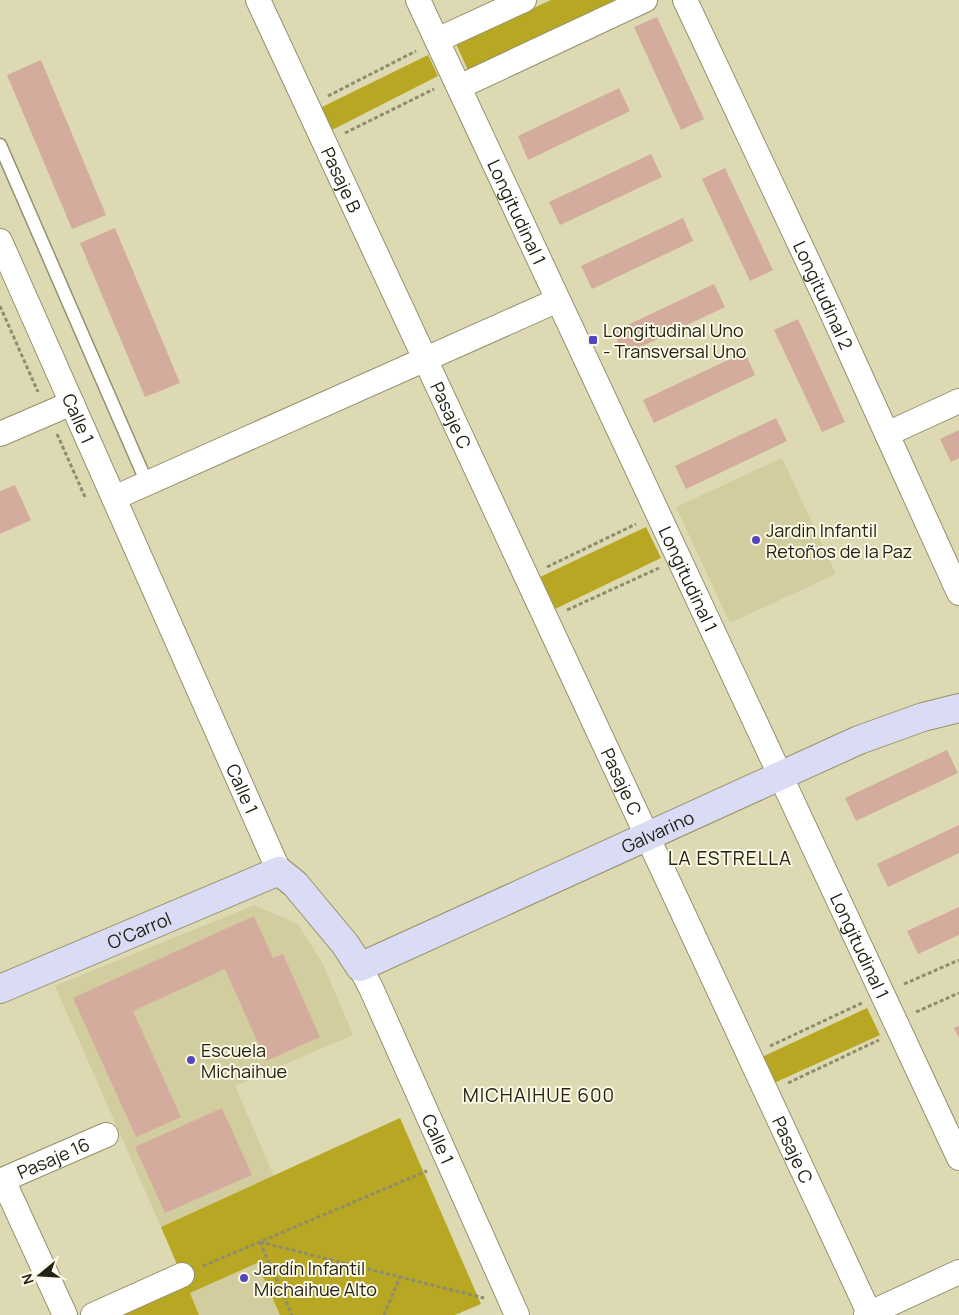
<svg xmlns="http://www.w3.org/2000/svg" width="959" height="1315" font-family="Manrope,sans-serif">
<rect width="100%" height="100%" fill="#ddd9b2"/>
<path fill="#d2cd9f" d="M782,458l54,116 -106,49 -54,-116z
M254,905l44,19 25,40 30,71 -118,51 39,90 -113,51 -106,-241z
M257,1263l23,52h-81l-9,-22z"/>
<path fill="#b8a723" d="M551,0h67l-150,70 -12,-26z
M428,55l10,21 -110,56 -8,-24z
M646,527l15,31 -106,51 -15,-32z
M867,1008l13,27 -106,48 -12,-26z
M400,1118l81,186 -26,11h-175l-23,-52 -67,30 9,22h-87l73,-32 -24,-56z"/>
<path fill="#d4ac9d" d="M657,17l47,102 -23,11 -47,-103z
M41,60l65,155 -34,14 -65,-154z
M619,88l11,23 -102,49 -10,-24z
M651,154l11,23 -102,48 -11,-23z
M725,168l48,102 -23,11 -48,-102z
M683,218l10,23 -101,48 -11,-23z
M115,228l65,155 -35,14 -65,-154z
M714,284l11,23 -101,48 -11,-23z
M798,319l47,103 -23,10 -48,-102z
M745,352l10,23 -101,48 -11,-23z
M776,418l11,23 -101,48 -11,-23z
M959,430v28l-8,4 -11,-23z
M15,485l16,35 -31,14v-43z
M947,750l11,23 -102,48 -11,-23z
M959,825v28l-71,34 -11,-23z
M959,907v28l-41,19 -11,-23z
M254,916l19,42 10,-4 37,83 -54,24 -41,-92 -92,42 48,106 -45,20 -63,-139z
M959,1026v12l-5,-10z
M222,1108l30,67 -87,38 -30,-66z"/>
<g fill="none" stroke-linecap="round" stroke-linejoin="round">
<defs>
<path id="lane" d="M0,145l147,338"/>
<g id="street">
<path id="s1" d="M258,0l612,1315"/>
<path id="s2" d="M418,0l541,1158"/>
<path id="s3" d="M685,0l142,302 132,291"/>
<path d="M437,40l87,-40"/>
<path d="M459,87l186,-87"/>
<path id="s4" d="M0,241l279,630"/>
<path d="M0,434l72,-31"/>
<path d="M887,434l72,-33"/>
<path d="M114,498l444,-198"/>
<path id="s5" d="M360,967l11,21 146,327"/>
<path d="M3,1180l62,135"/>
<path id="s6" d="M0,1181l106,-46"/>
<path d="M93,1315l89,-40"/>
<path d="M866,1315l93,-43"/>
</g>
<g id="secondary">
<path id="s7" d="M0,989l279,-118 16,13 50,60 15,23 499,-227 64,-23 36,-9"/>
</g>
</defs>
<use href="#lane" stroke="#95916d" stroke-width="15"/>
<use href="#street" stroke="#95916d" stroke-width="26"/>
<use href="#secondary" stroke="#95916d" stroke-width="30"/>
<path stroke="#8f8c6f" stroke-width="3" stroke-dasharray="4 2.5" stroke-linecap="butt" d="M328,96l88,-45
M345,133l89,-44
M0,306l38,86
M57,434l28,63
M547,567l89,-43
M567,610l92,-42
M904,984l55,-24
M916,1012l43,-19
M770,1046l92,-43
M788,1083l91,-43
M260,1242l224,56
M260,1242l32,73
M203,1266l224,-95
M384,1315l16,-38"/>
<use href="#lane" stroke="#fff" stroke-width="12"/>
<use href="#street" stroke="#fff" stroke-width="24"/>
<use href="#secondary" stroke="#dadbf5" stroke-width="28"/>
</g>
<g fill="#5246be" stroke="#fbf9e5" stroke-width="2">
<rect x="588" y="335" width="10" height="10" rx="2.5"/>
<circle cx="756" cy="540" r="5"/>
<circle cx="191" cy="1060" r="5"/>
<circle cx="244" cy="1278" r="5"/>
</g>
<g text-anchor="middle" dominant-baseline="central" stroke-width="4" stroke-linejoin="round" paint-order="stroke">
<g font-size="18" fill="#232113" stroke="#fbf9e5">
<text stroke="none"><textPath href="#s1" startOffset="198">Pasaje B</textPath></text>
<text stroke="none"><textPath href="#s2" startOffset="234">Longitudinal 1</textPath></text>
<text stroke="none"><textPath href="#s3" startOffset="326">Longitudinal 2</textPath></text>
<text stroke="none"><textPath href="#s1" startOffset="458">Pasaje C</textPath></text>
<text stroke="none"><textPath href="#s4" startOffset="194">Calle 1</textPath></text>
<text stroke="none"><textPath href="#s2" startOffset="639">Longitudinal 1</textPath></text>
<text stroke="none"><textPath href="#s1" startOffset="862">Pasaje C</textPath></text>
<text stroke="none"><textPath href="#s4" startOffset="599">Calle 1</textPath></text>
<text stroke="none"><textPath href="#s7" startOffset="756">Galvarino</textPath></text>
<text stroke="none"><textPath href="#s7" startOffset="151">O'Carrol</textPath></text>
<text stroke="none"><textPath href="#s2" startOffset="1044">Longitudinal 1</textPath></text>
<text stroke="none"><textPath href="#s5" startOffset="189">Calle 1</textPath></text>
<text stroke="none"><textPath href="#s1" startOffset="1268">Pasaje C</textPath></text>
<text stroke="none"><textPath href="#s6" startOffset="58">Pasaje 16</textPath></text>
</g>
<g font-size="18" fill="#232113" stroke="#fbf9e5" text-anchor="start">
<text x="603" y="330">Longitudinal Uno<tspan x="603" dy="21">- Transversal Uno</tspan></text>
<text x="766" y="530">Jardin Infantil<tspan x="766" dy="21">Retoños de la Paz</tspan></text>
<text x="201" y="1050">Escuela<tspan x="201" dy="21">Michaihue</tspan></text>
<text x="254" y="1268">Jardín Infantil<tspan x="254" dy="21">Michaihue Alto</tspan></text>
</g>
<g font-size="19" letter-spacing="1" fill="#232113" stroke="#fbf9e5">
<text x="730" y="858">LA ESTRELLA</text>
<text x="539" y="1095">MICHAIHUE 600</text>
</g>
</g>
<g transform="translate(40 1275) rotate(252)" stroke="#fbf9e5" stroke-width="4" paint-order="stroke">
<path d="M0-4L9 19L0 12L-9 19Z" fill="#232113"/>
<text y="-8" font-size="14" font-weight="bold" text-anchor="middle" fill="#232113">N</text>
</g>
</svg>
